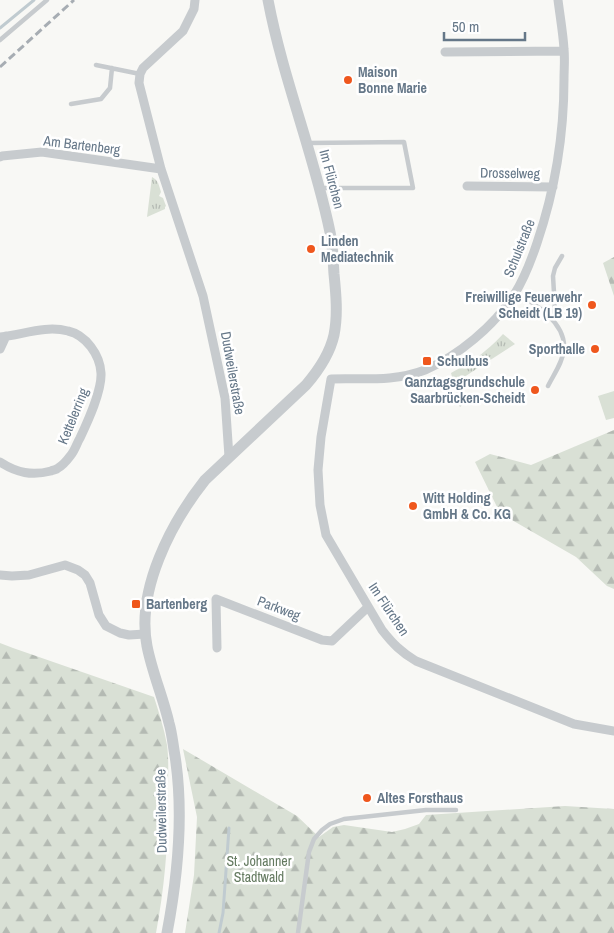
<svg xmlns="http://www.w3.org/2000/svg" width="614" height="933" font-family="'Archivo Narrow',sans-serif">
<defs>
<pattern id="grass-tufts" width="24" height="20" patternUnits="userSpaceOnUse" patternTransform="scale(1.25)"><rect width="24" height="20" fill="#d9e0d5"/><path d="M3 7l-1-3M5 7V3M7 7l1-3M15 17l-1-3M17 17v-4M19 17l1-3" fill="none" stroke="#b4bab3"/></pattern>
<pattern id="forest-firs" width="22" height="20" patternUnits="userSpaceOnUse" patternTransform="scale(1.25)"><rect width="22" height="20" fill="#d9e0d5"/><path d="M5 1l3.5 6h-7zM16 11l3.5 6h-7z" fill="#b4bab3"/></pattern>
</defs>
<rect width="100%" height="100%" fill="#f8f8f5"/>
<path fill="url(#grass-tufts)" d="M152,177c6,3 7,8 9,15l-2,4 4,2 3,8 -1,1v2l-18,8z
M503,334l12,10 -57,37 11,18 -9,8 -9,-34c22,-12 34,-20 52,-39z"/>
<path fill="url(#forest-firs)" d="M614,257v39l-11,-33z
M614,430v159l-7,-3 -31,-29 -76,-44 -25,-51 15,-8 41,11z
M0,643l13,5 141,49c5,16 10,31 13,48 2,14 1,29 1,42 1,50 -3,98 -12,146h-156z
M183,749l114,67 22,21 14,-10 11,-2 48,7 13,-3 14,-5 7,-9 139,-9 49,3v124h-429l9,-58 3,-58z"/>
<path fill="#d9e0d5" d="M614,391v27l-8,2 -8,-24z"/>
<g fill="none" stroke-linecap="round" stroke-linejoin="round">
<path stroke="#c0cbd0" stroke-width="3" d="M0,28l34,-28
M219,933l4,-20 6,-85"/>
<path stroke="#c7cbce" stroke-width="4.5" d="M0,40l47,-40
M96,65l44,9
M71,104l30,-5 9,-11 2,-20
M308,143l96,-1 9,46h-92
M514,294c22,8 52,30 50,55 -1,13 -10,25 -16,37
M548,315l7,-5 -2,-34 2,-8 7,-12
M298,933l11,-81 5,-13 8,-9 8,-6 14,-5 82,-9h30"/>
<path stroke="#c7cbce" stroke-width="9" d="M195,0l-1,9 -11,22 -40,37 -3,6 -1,9 22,86 42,127 22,102 4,59
M445,52l119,-1
M0,157l2,-1 40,-4 119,17
M467,186l86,1
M0,337c22,-2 45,-12 68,-6 18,4 32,24 33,42 1,18 -13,48 -21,65 -3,5 -5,12 -9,17 -3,4 -9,11 -13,13 -2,2 -5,2 -7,3 -19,5 -34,2 -51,-9
M0,349l6,-13
M331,379l-10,58 -3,33 2,35 6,30 56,95c11,14 19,22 34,31l158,63 40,7
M331,379c32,-1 63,3 94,-9 33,-14 69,-44 89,-75 10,-16 17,-34 23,-52 18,-53 27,-108 27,-164 0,-10 1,-20 0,-30 -1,-16 -4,-33 -6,-49
M0,575l12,1 17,-1 36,-10 13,5 7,5 5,8 9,32 7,11 14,7 9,2 16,-1
M217,648l-1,-49 106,41 10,1 36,-34"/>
<path stroke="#c7cbce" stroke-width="11" d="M167,933c11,-58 17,-119 8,-177 -2,-11 -3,-23 -6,-33 -6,-26 -17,-51 -22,-77 -11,-56 24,-123 58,-166l101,-95c12,-14 24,-32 28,-50 4,-20 2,-41 0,-61 -1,-14 -1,-28 -4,-42 -16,-78 -47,-153 -62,-232"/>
<path stroke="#a7adb3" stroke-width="3" stroke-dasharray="8 4" stroke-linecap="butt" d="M0,67l74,-67"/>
</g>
<g fill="#ef571d" stroke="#fff" stroke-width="2">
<circle cx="348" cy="80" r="5"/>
<circle cx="311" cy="249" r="5"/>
<circle cx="592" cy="305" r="5"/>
<circle cx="595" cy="349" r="5"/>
<rect x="422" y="356" width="10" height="10" rx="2.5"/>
<circle cx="535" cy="390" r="5"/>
<circle cx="413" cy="506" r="5"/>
<rect x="131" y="599" width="10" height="10" rx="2.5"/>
<circle cx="367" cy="798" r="5"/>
</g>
<g text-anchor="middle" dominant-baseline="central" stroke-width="5" stroke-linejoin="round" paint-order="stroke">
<g font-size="14" font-weight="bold" fill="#657788" stroke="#fff" text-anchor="start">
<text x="358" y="72">Maison<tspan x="358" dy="16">Bonne Marie</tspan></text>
<text x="321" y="241">Linden<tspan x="321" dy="16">Mediatechnik</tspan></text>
<text x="582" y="297" text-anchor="end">Freiwillige Feuerwehr<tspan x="582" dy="16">Scheidt (LB 19)</tspan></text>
<text x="585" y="349" text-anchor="end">Sporthalle</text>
<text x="437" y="361">Schulbus</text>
<text x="525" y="382" text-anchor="end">Ganztagsgrundschule<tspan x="525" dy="16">Saarbrücken-Scheidt</tspan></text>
<text x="423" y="498">Witt Holding<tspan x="423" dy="16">GmbH &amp; Co. KG</tspan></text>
<text x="146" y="604">Bartenberg</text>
<text x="377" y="798">Altes Forsthaus</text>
</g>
<g font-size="14" fill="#657788" stroke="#fff">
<text transform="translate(82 145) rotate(7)">Am Bartenberg</text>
<text transform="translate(510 173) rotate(1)">Drosselweg</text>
<text transform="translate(332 179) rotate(75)">Im Flürchen</text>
<text transform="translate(519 248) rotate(-68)">Schulstraße</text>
<text transform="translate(233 373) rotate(80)">Dudweilerstraße</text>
<text transform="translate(73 416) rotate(-68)">Kettelerring</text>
<text transform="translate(279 608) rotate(21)">Parkweg</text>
<text transform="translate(389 609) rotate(56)">Im Flürchen</text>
<text transform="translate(161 811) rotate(-91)">Dudweilerstraße</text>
</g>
<g font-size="14" fill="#647a60" stroke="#fff">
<text x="259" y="861">St. Johanner<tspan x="259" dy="16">Stadtwald</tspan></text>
</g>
</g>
<path d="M444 32v8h81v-8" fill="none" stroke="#657788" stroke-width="2.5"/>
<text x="452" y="32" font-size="15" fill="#657788" stroke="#ffffff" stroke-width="4" paint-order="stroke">50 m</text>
</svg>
